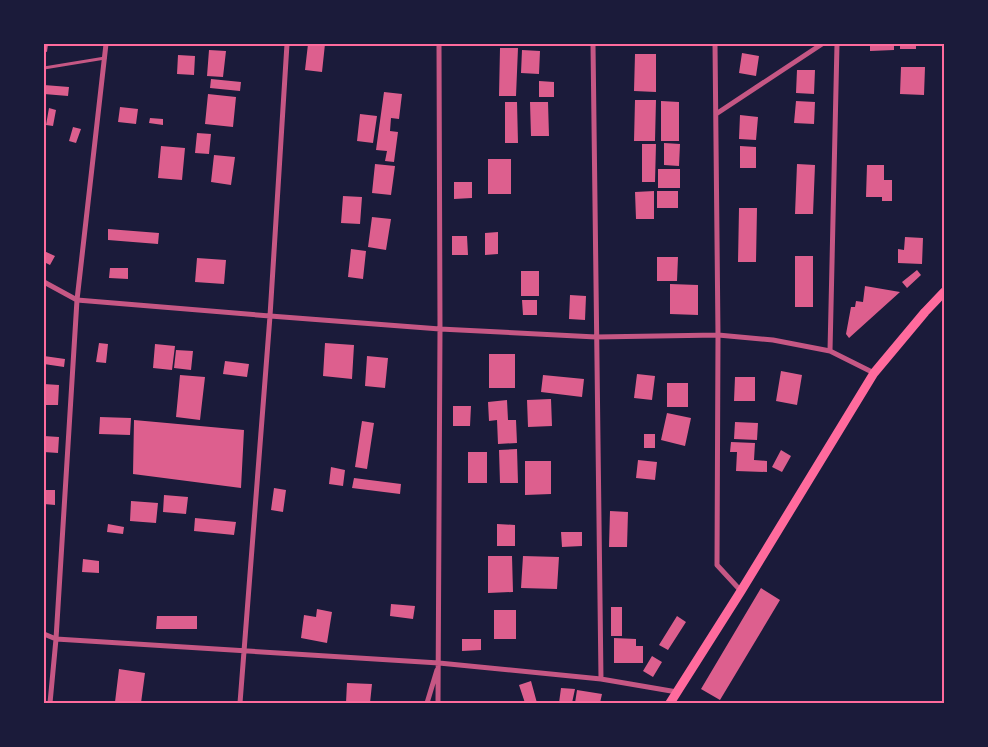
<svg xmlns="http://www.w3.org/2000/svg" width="988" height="747" font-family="Poppins,sans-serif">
<rect width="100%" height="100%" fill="#1b1b3a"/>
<path fill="#dd5f8e" d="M44,44h4l-1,8 -3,-1z
M308,44h17l-3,28 -17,-2z
M870,44h24v6l-24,1z
M900,44h16v5h-16z
M500,48h18l-2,48h-17z
M209,50l17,1 -3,26 -16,-1z
M522,50l18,1 -1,23 -18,-1z
M742,53l17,3 -3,20 -17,-3z
M635,54h21v38l-22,-1z
M178,55l17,1 -1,19 -17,-1z
M901,67h24l-1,28 -24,-1z
M797,70h18l-1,24 -18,-1z
M211,79l30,3 -1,9 -30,-3z
M539,81l15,1v15h-15z
M44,85l25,2 -1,9 -24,-2z
M384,92l18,2 -3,25 -8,-1 -1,13 8,1 -4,30 -9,-1 2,-10 -11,-1z
M208,94l28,3 -3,30 -28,-3z
M635,100h21l-1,41h-21z
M661,101l18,1v39h-18z
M796,101l19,1 -1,22 -20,-1z
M505,102h12l1,41h-13z
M530,102h18l1,34h-18z
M120,107l18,2 -2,15 -18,-2z
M49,108l7,2 -3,16 -7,-1z
M360,114l17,2 -4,27 -16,-2z
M740,115l18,2 -2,23 -17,-1z
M150,118l13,1v6l-14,-2z
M73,127l8,2 -5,14 -7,-2z
M197,133l14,1 -2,20 -14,-1z
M664,143l16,1 -1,22 -15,-1z
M642,144h14l-1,38h-13z
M161,146l24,2 -3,32 -24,-2z
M740,146l16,1v21h-16z
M214,155l21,2 -4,28 -20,-3z
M488,159h23v35h-23z
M375,164l20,2 -4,29 -19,-2z
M797,164l18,1 -2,49h-18z
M867,165h17v15h8v21h-10v-4h-16z
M658,169h22v19h-22z
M454,182h18v16l-18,1z
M654,191v28h-18l-1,-27z
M657,191h21v17h-21z
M343,196l19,1 -2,27 -19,-1z
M739,208h18l-1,54h-18z
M372,217l19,2 -5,31 -18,-3z
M108,229l51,4 -1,11 -50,-4z
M498,232v22l-13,1v-22z
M452,236h15l1,19h-16z
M905,237l18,1 -1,26 -24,-1v-14l6,1z
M351,249l15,2 -3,28 -15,-2z
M44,251l11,5 -5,9 -6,-3z
M795,256h18v51h-18z
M657,257h21l-1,24h-20z
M197,258l29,2 -2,24 -29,-2z
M110,268h18v11l-19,-1z
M917,270l4,5 -14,13 -5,-6z
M521,271h18v25h-18z
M670,284l28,1v30l-28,-1z
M865,286l35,6 -51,46 -3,-4 5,-27h4l1,-6 7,1z
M570,295l16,1 -1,24 -16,-1z
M522,300h15v15h-14z
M99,343l9,1 -2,19 -10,-1z
M325,343l29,2 -2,34 -29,-3z
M155,344l20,2 -3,24 -19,-2z
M176,350l17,1 -2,19 -17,-2z
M489,354h26v34h-26z
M44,356l21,3 -1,8 -20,-3z
M367,356l21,2 -3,30 -20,-2z
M225,361l24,3 -2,13 -24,-3z
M781,371l21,4 -5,30 -21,-4z
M637,374l18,2 -3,24 -18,-2z
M180,375l25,2 -5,43 -24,-3z
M543,375l41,4 -2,18 -41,-5z
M735,377h20v24h-21z
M667,383h21v24h-21z
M44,384l15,1 -1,20h-14z
M551,399l1,27 -24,1 -1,-27z
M507,400l1,20h8l1,23 -19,1 -1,-24 -8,1 -1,-19z
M453,406h18l-1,20h-17z
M667,413l24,5 -6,28 -24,-6z
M100,417l31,1 -1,17 -31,-1z
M134,420l110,10 -3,58 -108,-14z
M362,421l12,2 -7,46 -12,-2z
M735,422l23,1 -1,17 -23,-1z
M644,434h11v14h-11z
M44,436l15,1 -1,16 -14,-1z
M731,442l24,1 -1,17 13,1v11l-31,-1 1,-19h-7z
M517,449l1,34h-18l-1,-33z
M781,450l10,6 -9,16 -10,-5z
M468,452h19v31h-19z
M638,460l19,2 -2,18 -19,-2z
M525,461h26v33l-26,1z
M331,467l14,3 -2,16 -14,-2z
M354,478l47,6 -1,10 -48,-6z
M274,488l12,2 -3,22 -12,-2z
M44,490h11v15l-11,-1z
M164,495l24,2 -2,17 -23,-2z
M131,501l27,2 -2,20 -26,-2z
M610,511l18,1 -1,35h-18z
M195,518l41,4 -2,13 -40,-4z
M108,524l16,3 -1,7 -16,-2z
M497,524l18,1v21h-18z
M561,532h21v14l-20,1z
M488,556h24l1,36 -25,1z
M523,556l36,1 -2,32 -36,-1z
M83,559l16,2v12l-17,-1z
M761,588l19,12 -60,100 -19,-11z
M391,604l24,2 -2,13 -23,-3z
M611,607h11v29h-11z
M317,609l15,3 -5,31 -26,-5 3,-23 12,2z
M494,610h22v29h-22z
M157,616h40v13h-41z
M677,616l9,6 -18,28 -9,-5z
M614,638l22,1v7h7v17h-29z
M462,639h19v11l-19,1z
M652,656l10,6 -9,15 -10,-6z
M119,669l26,4 -4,30 -26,-1z
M531,681l6,22h-12l-6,-18z
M347,683l25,1 -2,19h-24z
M561,688l14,1 -3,14h-13z
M577,690l25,4 -2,9h-25z"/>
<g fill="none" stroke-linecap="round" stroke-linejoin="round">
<path stroke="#c65784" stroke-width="3" d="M44,68l61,-10"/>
<path stroke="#c65784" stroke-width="5" d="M593,44l8,635
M715,44l3,291 -1,230 24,26
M716,114l106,-70
M44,282l33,18 193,16 170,13 156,8 122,-2 55,5 57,11 44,22
M830,351l7,-307
M44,634l12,5 383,24 162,16 76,13
M50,703l6,-64 21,-339 29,-256
M240,703l30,-387 17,-272
M427,703l10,-33
M438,703l2,-374 -1,-285"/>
<path stroke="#ff6b9d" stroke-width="9" d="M670,703l71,-112 133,-218 51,-61 19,-20"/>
</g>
<rect width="988" height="747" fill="none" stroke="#1b1b3a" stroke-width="90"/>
<rect x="45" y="45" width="898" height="657" fill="none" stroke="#ff6b9d" stroke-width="2"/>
</svg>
